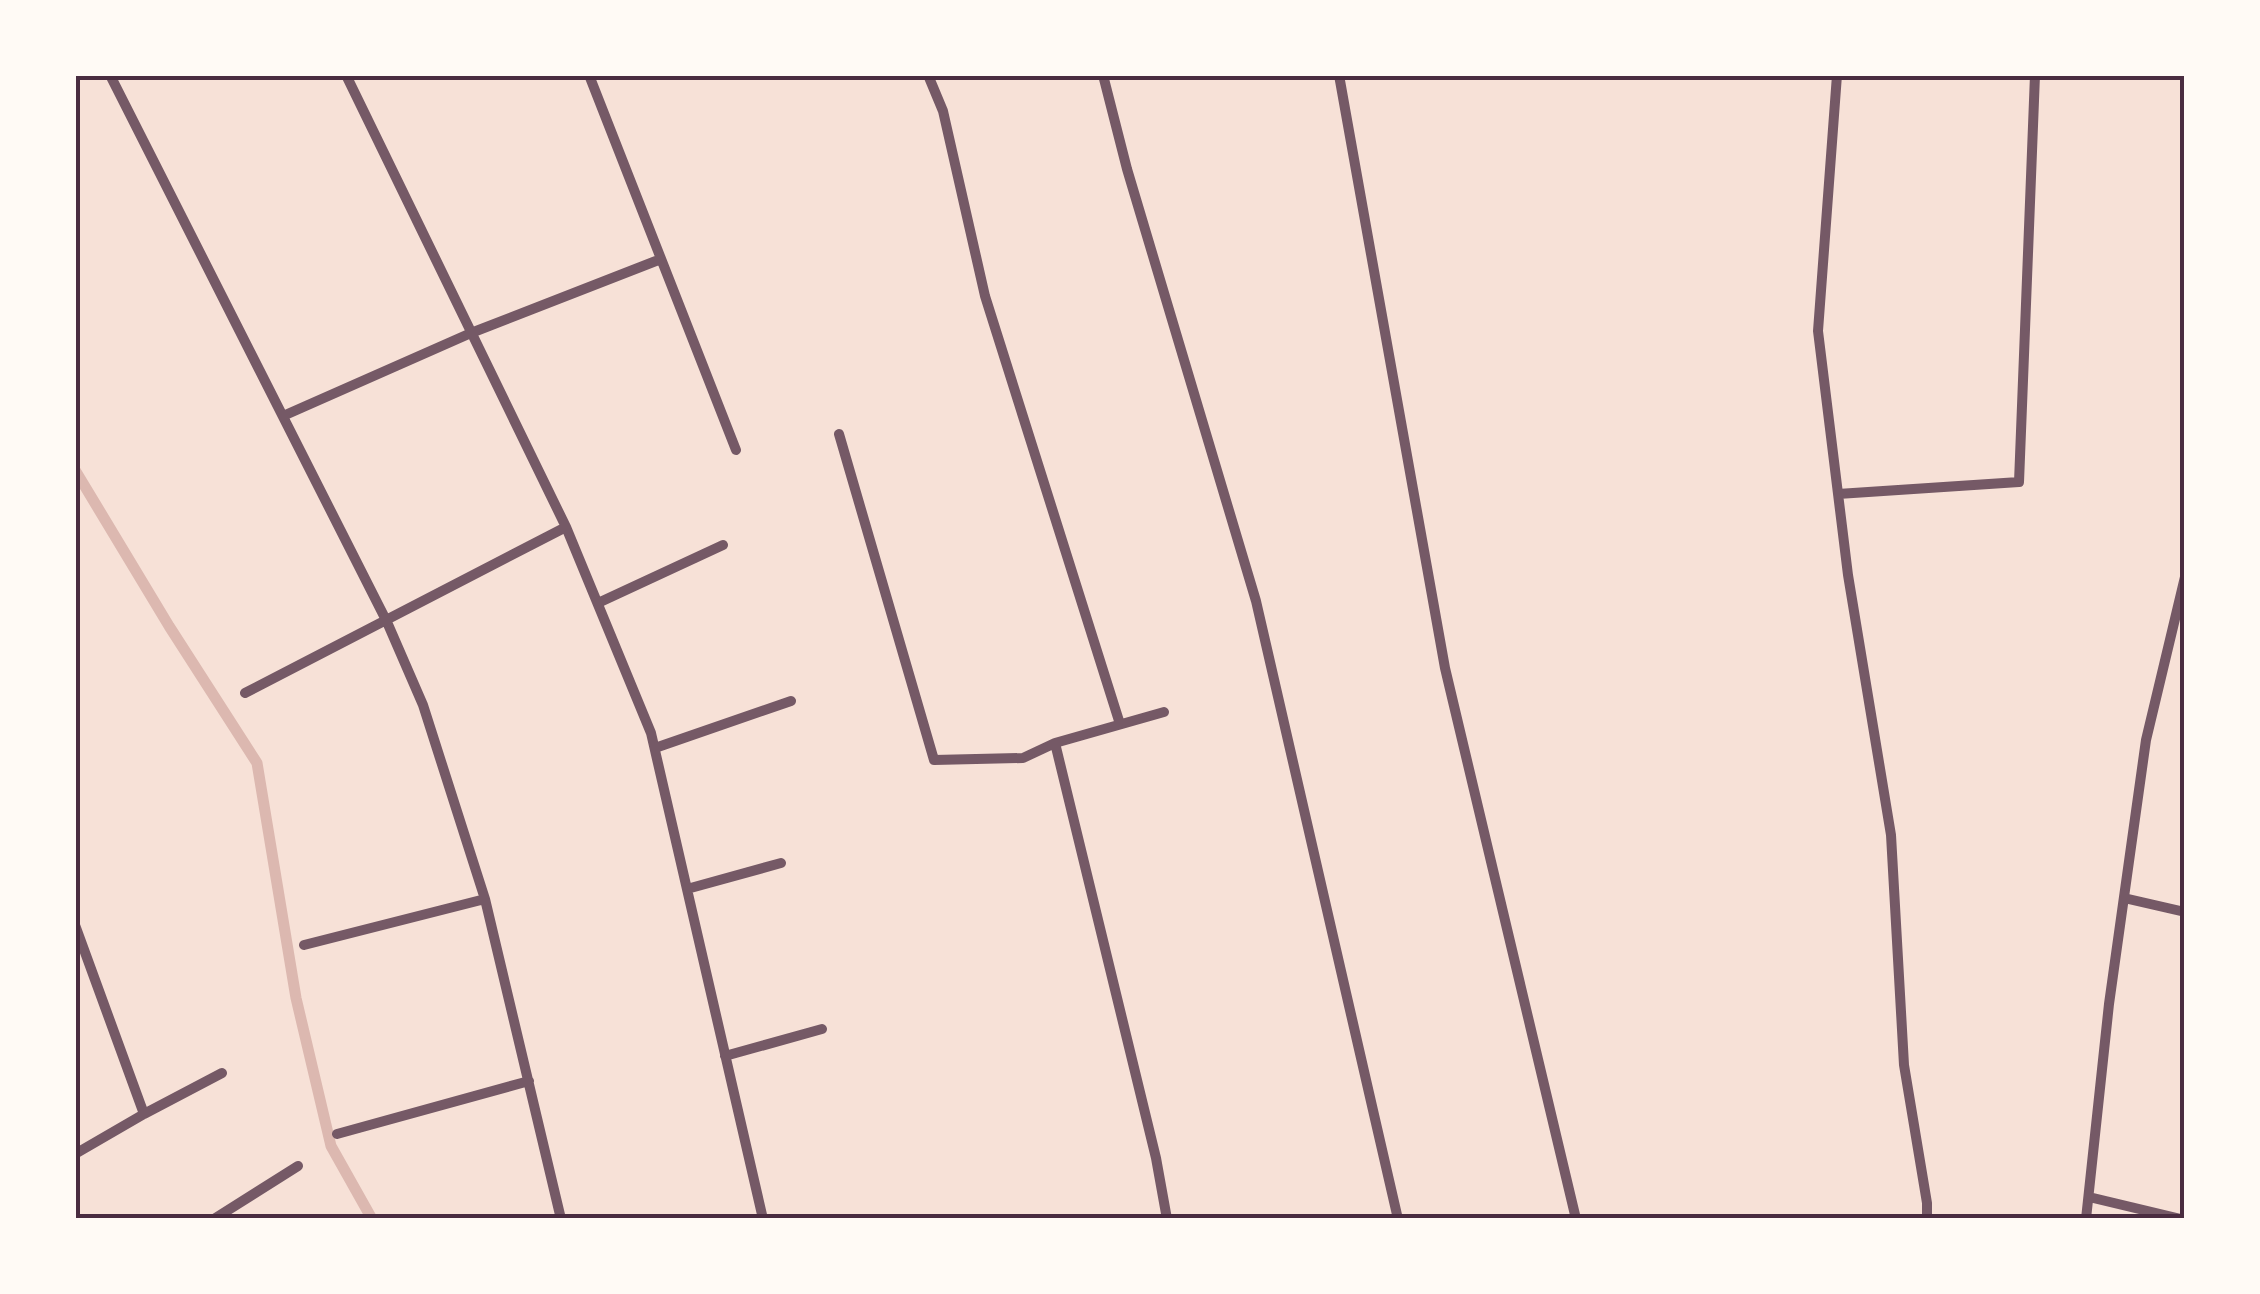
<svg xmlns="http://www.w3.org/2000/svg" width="2260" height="1294" font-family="'Golos Text',sans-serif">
<rect width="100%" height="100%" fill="#f7e1d7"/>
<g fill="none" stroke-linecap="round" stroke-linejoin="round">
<path stroke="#dcb8b0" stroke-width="11" d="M75,470l94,156 88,137 39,235 35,148 41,73"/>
<path stroke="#755966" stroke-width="10" d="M110,75l277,547 36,83 62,194 76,320
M589,75l147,375
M928,75l15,36 42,185 135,428
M1103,75l24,94 129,432 142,618
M1339,75l106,593 131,551
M1837,75l-19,256 30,244 43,260 13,230 23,138v16
M283,416l188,-83 190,-74
M839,434l95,326 89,-2 32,-15
M1838,494l181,-12 16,-407
M566,527l85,206 112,486
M598,603l125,-58
M245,693l321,-166 -220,-452
M1164,712l-109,31 101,415 11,61
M655,748l136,-47
M687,889l94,-26
M2124,898l61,14
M75,925l69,189
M304,945l181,-46
M725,1056l97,-27
M337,1134l192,-53
M75,1154l69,-40 78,-41
M2089,1197l92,22
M214,1219l84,-53
M2086,1219l23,-215 37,-264 39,-163"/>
</g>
<rect width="2260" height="1294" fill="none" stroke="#fffaf5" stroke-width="155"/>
<rect x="78" y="78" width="2104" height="1138" fill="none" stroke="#4a2c40" stroke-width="4"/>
</svg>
